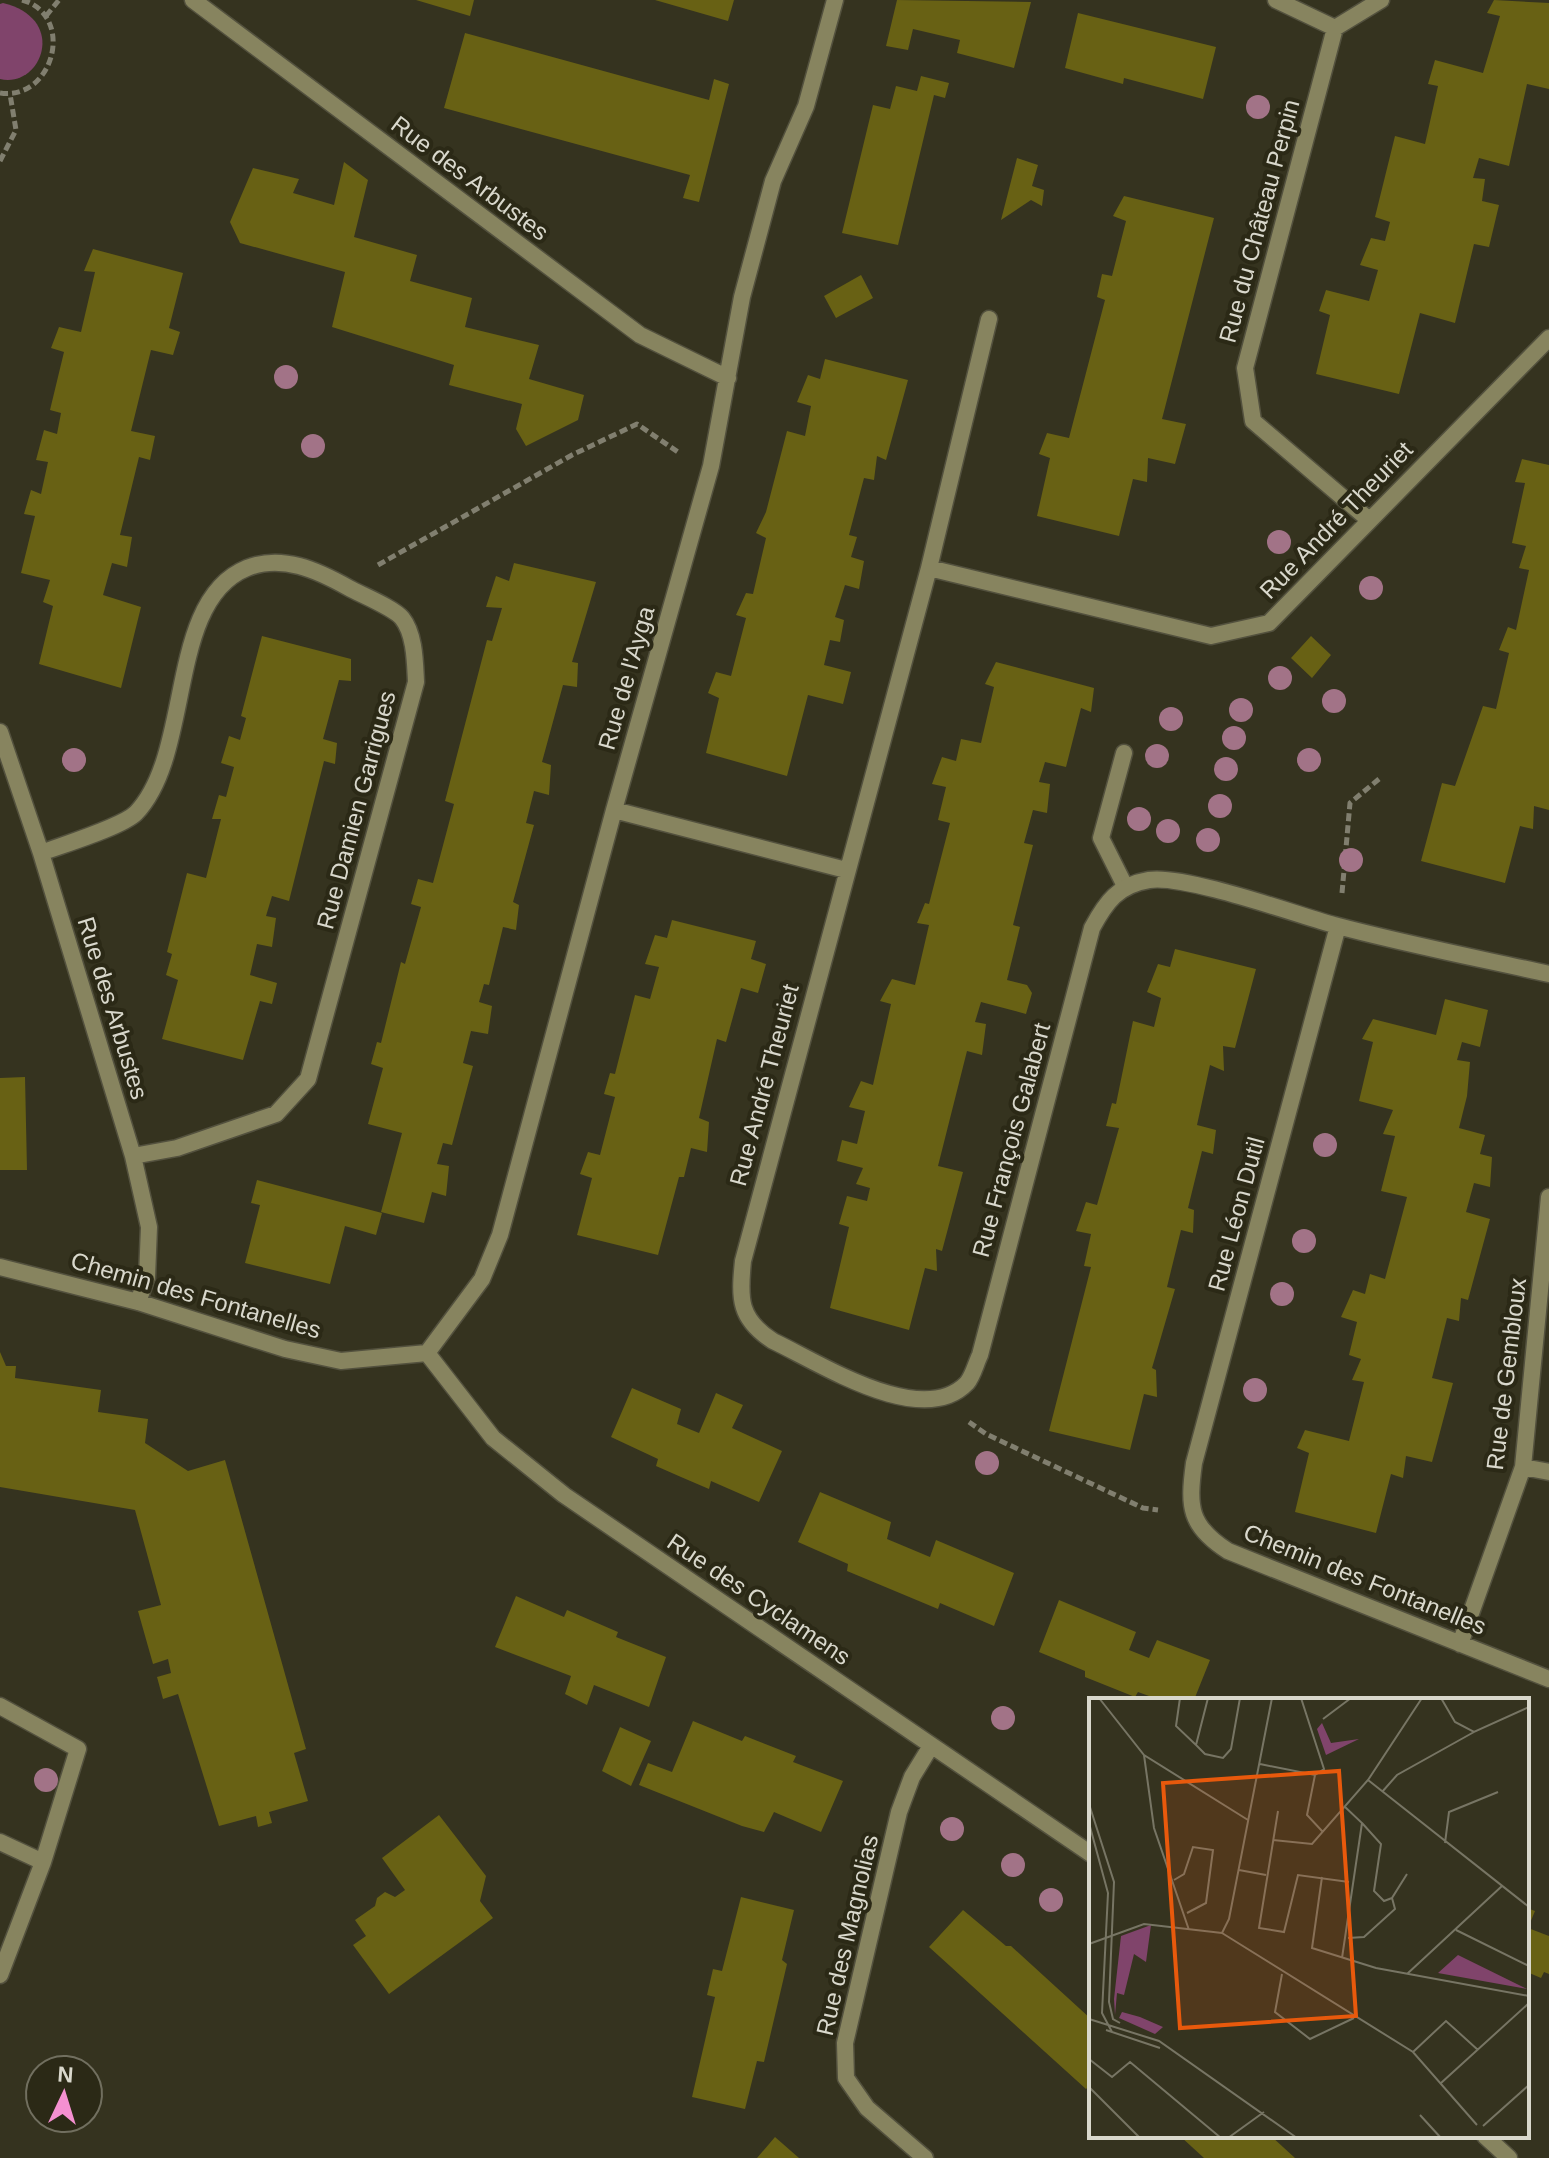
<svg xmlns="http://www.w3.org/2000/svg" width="1549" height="2158" font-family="Arial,sans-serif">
<rect width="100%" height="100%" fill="#35331f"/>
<path fill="#80446b" d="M3,3c66,16 38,86 -3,76v-75z"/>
<path fill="#686114" d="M416,0h58l-4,16z
M655,0h79l-6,21z
M897,0l134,2 -17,66 -57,-15 3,-13 -47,-11 -5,21 -22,-4z
M1494,0l55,3v86l-22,-5 -18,82 -30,-8 -6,20 12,1 -3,22 17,4 -10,42 -15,-3 -19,79 -35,-10 -21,81 -83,-20 14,-59 -11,-4 7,-21 43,11 9,-31 -18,-5 11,-27 14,3 5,-19 -15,-5 20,-81 30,8 13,-58 -10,-2 7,-24 48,13 17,-57 -13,-3z
M1078,13l138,34 -13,52 -79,-21 -1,6 -58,-16z
M465,33l244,67 5,-21 15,5 -30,118 -16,-4 7,-23 -246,-67z
M921,76l28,7 -4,15 -11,-3 -36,150 -56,-12 31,-128 17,4 6,-23 21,5z
M1017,158l21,7 -6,21 12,4 -2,16 -11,-6 -30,20z
M344,162l24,18 -14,57 63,18 -7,26 62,17 -7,29 74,18 -10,34 55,16 -6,25 -52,26 -10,-17 6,-25 -73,-19 5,-20 -122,-38 13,-55 -105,-29 -10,-21 23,-54 46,11 -6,14 41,12z
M1124,196l90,22 -52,201 24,5 -11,40 -27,-6 -1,24 -14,-3 -14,57 -82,-20 13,-58 -11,-4 8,-21 22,5 36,-138 -8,-3 5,-23 10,2 14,-55 -13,-5z
M93,249l90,24 -14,55 11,4 -7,23 -22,-5 -20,81 24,5 -5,24 -11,-3 -19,78 12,2 -5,30 -15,-4 -9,32 38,12 -20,81 -82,-24 14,-58 -10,-4 7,-22 -29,-7 14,-57 -11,-2 7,-24 10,4 7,-32 -12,-2 8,-30 13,4 4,-21 -11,-3 14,-58 -13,-4 8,-21 22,5 14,-60 -11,-1z
M861,275l12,23 -37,20 -12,-22z
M825,359l83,21 -22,80 -9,-4 -3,24 -10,-2 -15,57 8,2 -6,20 13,4 -5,28 -14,-4 -10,32 9,3 -4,22 -10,-2 -6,25 27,7 -8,32 -35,-9 -21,81 -81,-23 13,-55 -11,-5 8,-21 15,4 15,-58 -10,-3 10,-22 7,1 13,-56 -10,-5 10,-21 21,-81 18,5 6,-30 -14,-4 11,-27 12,4z
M1522,459l27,6v345l-15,-4 -1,23 -13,-3 -15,57 -84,-22 21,-78 13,3 28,-80 13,3 13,-56 -10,-3 9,-23 8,3 13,-60 -10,-2 7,-22 -14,-3 13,-60 -10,-1z
M514,563l82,19 -24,80 6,1 -1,24 -14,-2 -21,77 9,3 -2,30 -15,-4 -8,32 8,2 -21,77 6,3 -3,25 -13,-3 -14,58 -5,-1 -5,18 13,4 -4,28 -17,-3 -8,32 10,3 -21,79 -9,-2 -6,21 12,2 -3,30 -14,-4 -8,31 -43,-11 21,-79 -34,-9 15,-56 -12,-4 6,-22 4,1 20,-81 4,2 16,-57 -10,-3 7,-25 15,4 21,-79 -9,-3 42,-161 5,1 10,-33 -16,-1 10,-31 13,5z
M262,636l89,23v22l-12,-1 -16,59 14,4 -2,21 -11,-3 -35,140 -17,-5 -6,20 10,2 -4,29 -15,-3 -7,31 27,8 -5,21 -12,-3 -17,59 -81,-21 16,-59 -12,-5 6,-21 -5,-2 20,-79 19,5 15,-59h-9l7,-24 7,2 8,-30 -13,-4 8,-27 11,4 6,-22 -5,-2z
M1311,636l20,19 -19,23 -21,-20z
M996,662l98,26 -3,24 -10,-4 -15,59 -21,-5 -6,20 11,2 -3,29 -14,-3 -9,33 9,2 -20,80 7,2 -13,53 20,5 5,8 -6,21 -45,-12 -6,20 11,2 -4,31 -15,-4 -29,115 25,6 -21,79 -6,-2 1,22 -12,-3 -16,62 -79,-22 19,-81 -10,-3 8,-28 20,5 3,-13 -14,-4 7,-16 -26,-7 5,-21 15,4 8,-33 -16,-4 12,-26 12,4 18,-81 -11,-3 12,-22 23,6 14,-60 -12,-2 8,-20 4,1 21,-81 -12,-3 8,-33 -14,-3 10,-27 14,4 5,-22 20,4 13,-56 -9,-3z
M672,920l84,21 -5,18 15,5 -8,29 -17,-5 -15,54 -9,-3 -18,79 10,4 -2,30 -16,-4 -7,29h-5l-21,78 -81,-20 15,-57 -12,-4 8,-22 12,3 15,-58 -11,-3 6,-21 5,1 20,-79 15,4 9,-32 -14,-3 10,-29 12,3z
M1175,949l81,20 -21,79 -12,-2 1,25 -14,-6 -13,60 19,5 -3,24 -11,-3 -14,57 6,2 -1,23 -12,-3 -14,57 8,2 -23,79 4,2 1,27 -13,-3 -14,56 -81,-19 42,-164 -7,-1 7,-32 -15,-3 10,-29 11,3 22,-77 -13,-2 6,-23 4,1 17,-83 21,6 7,-29 -14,-6 11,-28 12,3z
M1445,999l43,11 -8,37 -18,-5 -5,18 13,2 -3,34 -8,32 26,7 -5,19 12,3 -2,30 -16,-4 -8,29 24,7 -22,81 -7,-2 -2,23 -12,-3 -15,60 21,5 -21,79 -26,-6 -3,22 -12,-4 -15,59 -81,-21 14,-59 -12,-5 8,-18 44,11 15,-59 -12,-2 9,-21 -12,-4 8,-33 -16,-5 12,-27 12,4 5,-20 15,5 22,-82 -26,-6 14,-55 -12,-2 10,-24 -34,-9 14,-59 -11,-3 11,-20 63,16z
M25,1077l2,93h-27v-92z
M257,1180l125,33 -6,22 -31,-9 -15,58 -85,-21 15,-58 -9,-2z
M0,1352l6,14h10l-1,12 86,12 -3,22 50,7 -3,24 43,28 37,-11 81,289 -12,4 14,48 -39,11 3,11 -14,4 -2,-11 -37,10 -41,-132 -15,5 -6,-22 14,-4 -3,-14 -15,5 -15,-53 23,-6 -26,-95 -135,-23z
M632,1388l49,21 -4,15 22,9 17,-40 27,12 -11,23 50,23 -23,51 -48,-21 -2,8 -28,-12 -25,-11 2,-7 -47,-22z
M820,1492l71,30 -4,17 43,18 6,-17 78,33 -20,53 -54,-23 -2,6 -91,-38 1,-7 -50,-22z
M516,1596l48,21 3,-7 51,22 -2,5 50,20 -17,50 -55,-22 -7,20 -22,-11 6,-18 -76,-29z
M1059,1600l77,32 -7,18 20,8 8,-18 53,20 -16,40h-34l-22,-8 -3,5 -50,-20v-6l-46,-19z
M693,1721l49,20 3,-5 51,20 -3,6 50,19 -22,51 -47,-20 -10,20 -22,-6 -103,-41 9,-22 24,9z
M620,1727l31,14 -20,45 -29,-15z
M439,1815l47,61 -6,25 13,17 -104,76 -36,-49 13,-9 -11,-16 20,-14 2,-8 8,-6 10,5 10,-7 -23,-32z
M741,1897l53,13 -12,50 5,4 -23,98 -7,-1 -12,48 -53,-12 23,-100 -8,-2 6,-26 9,2z
M1527,1908l8,3 -7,17 21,8v38l-5,-2 -3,6 -14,-6z
M963,1910l43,36h5l80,73v65l-5,5 -157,-142z
M1180,2136h91l24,22h-91z
M775,2137l24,21h-42z"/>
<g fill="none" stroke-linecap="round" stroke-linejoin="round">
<defs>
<path id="service" d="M1124,753l-23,85 24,48
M0,1706l78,43 -35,113 -43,113
M0,1842l43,20"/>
<path id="minor" d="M193,0l447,335 88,43
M1276,0l59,28 46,-28
M1335,28l-90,340 8,53 115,98
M989,319l-60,249 -186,693c-4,38 -4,58 30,80 47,22 149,89 194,42 6,-7 9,-20 13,-28l112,-427c14,-26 26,-43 57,-48 34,-6 146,34 185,45 71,19 143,33 215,49
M929,568l282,68 58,-13 280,-285
M0,732l41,121 92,303 16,71 -2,50 -9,25
M614,810l232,60
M41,853c21,-8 81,-26 95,-40 58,-61 30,-212 111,-245 35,-14 70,2 102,20 13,7 45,20 53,30 13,16 13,45 14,64l-108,397 -32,35 -99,34 -44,8
M1338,926l-144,537c-6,44 -5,63 34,88l321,128
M0,1267l138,35 147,47 56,12 86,-8
M427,1353l55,-74 18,-44 114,-425 97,-344 31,-169 31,-116 33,-75 29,-106
M427,1353l66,85 71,57 527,359
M1523,1467l26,5
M1460,1644l63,-177 26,-270
M1485,2136l24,22
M925,2158l-58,-50 -21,-30 -1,-35 54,-231 13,-35 19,-31"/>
</defs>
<use href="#service" stroke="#53513e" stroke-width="19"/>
<use href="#minor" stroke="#53513e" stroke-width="19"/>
<path stroke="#817f6f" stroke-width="5" stroke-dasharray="8 4" stroke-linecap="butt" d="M46,16l13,-16
M0,93c54,8 76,-78 22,-93
M0,161l16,-31 -6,-36
M378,565l194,-110 65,-31 41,28
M1342,893l8,-90 29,-24
M969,1422l17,12 157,74 15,2"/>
<use href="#service" stroke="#87845f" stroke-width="16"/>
<use href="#minor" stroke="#87845f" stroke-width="16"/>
</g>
<g fill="#a27387">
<circle cx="1258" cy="107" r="12"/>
<circle cx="286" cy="377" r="12"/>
<circle cx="313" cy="446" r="12"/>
<circle cx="1279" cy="542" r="12"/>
<circle cx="1371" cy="588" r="12"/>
<circle cx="1280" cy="678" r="12"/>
<circle cx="1334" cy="701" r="12"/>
<circle cx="1241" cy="710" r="12"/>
<circle cx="1171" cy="719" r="12"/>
<circle cx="1234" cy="738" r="12"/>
<circle cx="1157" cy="756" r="12"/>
<circle cx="74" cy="760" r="12"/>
<circle cx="1309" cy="760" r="12"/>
<circle cx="1226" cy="769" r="12"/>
<circle cx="1220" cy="806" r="12"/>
<circle cx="1139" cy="819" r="12"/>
<circle cx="1168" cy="831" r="12"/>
<circle cx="1208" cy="840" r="12"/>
<circle cx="1351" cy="860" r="12"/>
<circle cx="1325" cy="1145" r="12"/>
<circle cx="1304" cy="1241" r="12"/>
<circle cx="1282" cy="1294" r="12"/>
<circle cx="1255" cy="1390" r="12"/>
<circle cx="987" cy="1463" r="12"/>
<circle cx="1003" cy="1718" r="12"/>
<circle cx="46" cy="1780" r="12"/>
<circle cx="952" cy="1829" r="12"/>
<circle cx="1013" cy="1865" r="12"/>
<circle cx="1051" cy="1900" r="12"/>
</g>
<g text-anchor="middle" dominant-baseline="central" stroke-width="8" stroke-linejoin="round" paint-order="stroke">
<g font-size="24" fill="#d9d8cc" stroke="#2b2916">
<text transform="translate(470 178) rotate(37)">Rue des Arbustes</text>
<text transform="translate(1259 221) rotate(-75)">Rue du Château Perpin</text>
<text transform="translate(1336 520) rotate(-46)">Rue André Theuriet</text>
<text transform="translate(626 678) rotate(-74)">Rue de l'Ayga</text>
<text transform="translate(356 810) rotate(-75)">Rue Damien Garrigues</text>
<text transform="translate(113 1008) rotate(73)">Rue des Arbustes</text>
<text transform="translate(764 1085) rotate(-75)">Rue André Theuriet</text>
<text transform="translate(1011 1140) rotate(-75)">Rue François Galabert</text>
<text transform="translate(1236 1214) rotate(-75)">Rue Léon Dutil</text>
<text transform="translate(196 1295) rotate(16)">Chemin des Fontanelles</text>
<text transform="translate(1506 1374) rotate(-83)">Rue de Gembloux</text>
<text transform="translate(1365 1579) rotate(22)">Chemin des Fontanelles</text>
<text transform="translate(759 1599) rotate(34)">Rue des Cyclamens</text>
<text transform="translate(847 1935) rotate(-77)">Rue des Magnolias</text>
</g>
</g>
<g transform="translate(1089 1698)">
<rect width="440" height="440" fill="#35331f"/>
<path d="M233,25l9,20 28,-4 -33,16 -9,-26zM62,227l-5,37 -12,-8 -10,41 -7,-2 -2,22 -1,-16 7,-63zM369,257l69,34 -89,-16zM33,314l18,5 23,10 -8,7 -36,-16z" fill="#80446b"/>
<path fill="none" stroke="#777564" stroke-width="2" d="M10,0l45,57 104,65M91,0l-4,28 20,19M119,0l-12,47 9,9 18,4 8,-9 9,-51M352,0l14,24 19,10 55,-25M234,21l28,-21M55,57l10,73 35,102M171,66l55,11 9,-6 -23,-71M226,77l-8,40 15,16M279,82l161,127M293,94l15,-17 77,-43M0,106l25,78 -5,120 4,17 7,4M189,113l-19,117 25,4 14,-57 51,7M0,125l19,70 -6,120 10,19M273,125l19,21 -7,47 10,10 8,-3M184,142l39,4 56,-64 54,-82M356,145l4,-31 49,-20M150,172l27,5M233,179l-10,71 64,20 153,28M85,182l10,-6 9,-27 20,3 -7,53 -19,10M367,232l73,36M133,235l191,119 64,73M133,235l7,-14 43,-221M259,240l16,-1 31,-28 -3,-11 15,-24M0,246l55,-20 78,9M253,260l20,-135 -18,-17M193,276l-7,38 35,27 44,-21M318,276l95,-88M0,321l70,22 138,97M17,332l54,18M324,354l33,-31 32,29M0,361l23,18 18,-15 91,76M352,385l88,-80M0,389l51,51M331,417l21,23M394,428l46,-41M139,440l36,-26"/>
<path fill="#e8590c" fill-opacity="0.15" stroke="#e8590c" stroke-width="4" d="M250,73l17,245 -176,12 -17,-245z"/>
<rect width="440" height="440" fill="none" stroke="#d9d8cc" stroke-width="4"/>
</g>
<g transform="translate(64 2094) rotate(4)"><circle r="38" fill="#2b2916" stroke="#716f5f" stroke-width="2"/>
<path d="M0-6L14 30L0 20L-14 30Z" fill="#f590d1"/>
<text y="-12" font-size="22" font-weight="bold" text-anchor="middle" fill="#d9d8cc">N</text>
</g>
</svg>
